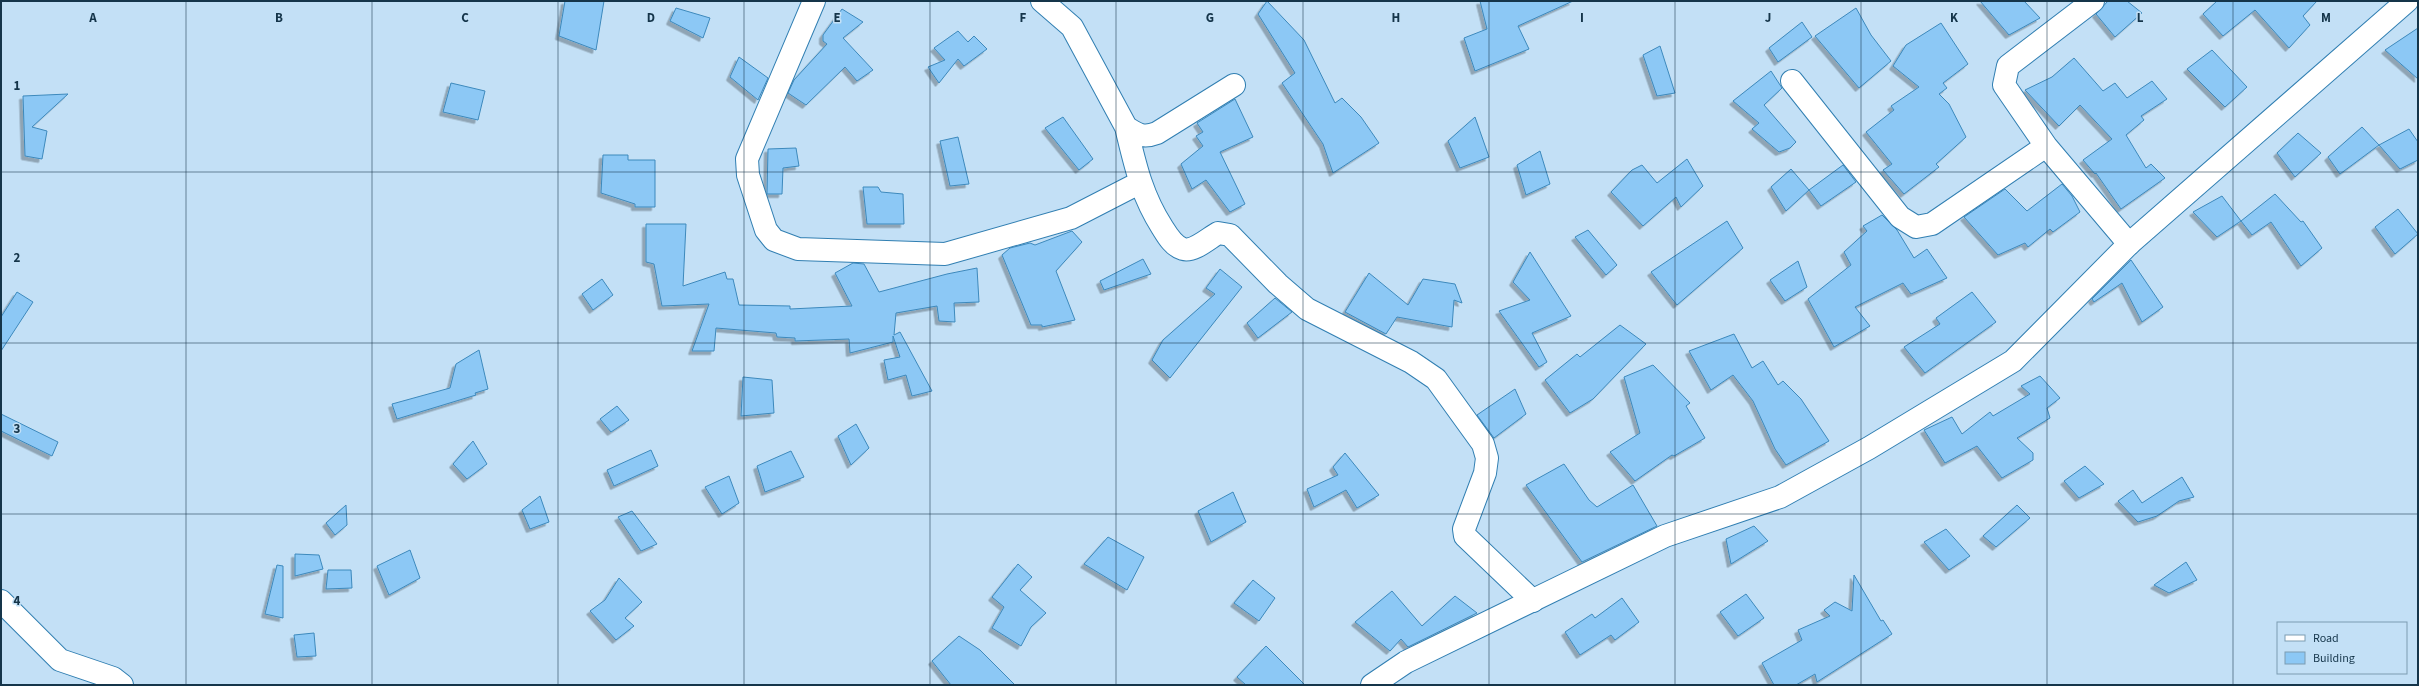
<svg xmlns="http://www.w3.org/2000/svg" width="2419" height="686" font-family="'Source Sans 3',sans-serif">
<defs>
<filter id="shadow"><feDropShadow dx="-3.5" dy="3.5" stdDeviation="0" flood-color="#0004"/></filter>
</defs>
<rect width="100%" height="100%" fill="#c3e0f6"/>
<path fill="#8cc8f5" stroke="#3d89bc" filter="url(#shadow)" d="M565,1h39l-8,49 -37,-14z
M1267,1l37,39 31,63 7,-5 19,19 18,26 -46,30 -10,-29 -41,-61 13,-10 -37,-59z
M1480,1h93l-55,25 11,23 -54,22 -11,-33 23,-9z
M1980,1h44l16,17 -31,17z
M2108,1h19l15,12 -27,24 -19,-23z
M2217,1h100l-14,15 7,9 -21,23 -34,-38 -32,26 -20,-22z
M676,8l34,10 -7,20 -33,-17z
M1856,8l15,27 20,26 -32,27 -44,-52z
M842,9l21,13 -20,16 30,32 -16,11 -12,-14 -39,38 -18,-12 6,-13 33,-36 -4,-3v-6z
M1802,22l10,15 -34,25 -9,-14z
M1941,23l27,41 -25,19 4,5 -8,6 10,10 17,33 -30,27 3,3 -35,27 -21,-24 9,-6 -26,-32 28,-22 -3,-4 28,-19 -26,-21 13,-21z
M2418,28v51l-33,-29z
M958,31l10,11 6,-6 13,13 -23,17 -6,-7 -19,24 -11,-16 17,-7 -11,-12z
M1660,46l15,47 -18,3 -14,-41z
M2212,50l35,37 -22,20 -38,-38z
M739,57l29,21 -10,22 -28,-23z
M2074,58l29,33 12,-8 12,15 25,-17 15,18 -26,17 3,4 -18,15 20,33 5,-4 14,14 -44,31 -25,-36 -1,1 -12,-14 29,-21 -32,-34 -21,21 -34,-36 27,-13z
M1771,71l11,17 -18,17 32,37 -6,6 -11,4 -27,-23 7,-6 -26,-22z
M451,83l34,8 -7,29 -35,-8z
M68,94l-36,33 15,4 -5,28 -17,-3 -2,-60z
M1235,99l18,38 -33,15 25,52 -15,8 -24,-32 -14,9 -11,-25 22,-18 -7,-10 7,-4 -6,-9z
M1063,117l30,42 -14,11 -34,-42z
M1475,117l14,40 -29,11 -12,-27z
M2362,127l17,18 -39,29 -12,-17z
M2409,129l9,13v18l-18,9 -21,-24z
M2298,133l23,20 -26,24 -18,-24z
M958,137l11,47 -19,2 -10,-45z
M796,148l3,18 -16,2 -1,26h-15l1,-45z
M1540,151l10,33 -24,11 -9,-30z
M603,155h25v5h27v47h-20v-3l-34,-11z
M1687,159l16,27 -22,21 -5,-10 -33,29 -32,-34 21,-22 10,-5 15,18z
M1843,165l13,17 -35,24 -12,-16z
M1791,169l18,21 -23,21 -15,-24z
M2062,184l10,12 8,16 -27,20 -3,-3 -22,18 -3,-4 -27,12 -34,-38 41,-28 22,22z
M863,187h15l3,5 22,2 1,30h-37z
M2275,194l26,28 2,-1 19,27 -21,18 -30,-44 -19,13 -11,-14z
M2222,196l19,25 -24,16 -24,-25z
M2398,209l20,25 -23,20 -20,-27z
M1882,215l15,15 17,28 13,-9 20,29 -36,16 -8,-11 -48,24 15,19 -36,21 -26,-48 43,-34 -7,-13 23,-21 -4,-5z
M1727,221l16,27 -66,57 -26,-33z
M646,224h40l-3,62 42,-14 2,7h6l6,26 51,1v3l62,-3 -17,-33 18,-10 11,1 15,28 68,-18 30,-6 2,34 -25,1 1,19 -16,-1 -2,-15 -41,7 -2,22 6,-3 32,59 -20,5 -6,-21 -18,5 -4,-20 16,-3 -7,-21v6l-43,11 -1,-14 -54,2v-3l-18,-1 -1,-4 -60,-5 -2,23h-22l17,-47 -47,2 -8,-42 -8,-2z
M1588,230l29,35 -11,10 -31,-38z
M1072,231l10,11 -26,29 19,49 -33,7v-2h-11l-29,-70 8,-7 20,-5 5,2z
M1530,252l41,64 -39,17 15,29 -8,5 -40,-56 31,-11 -17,-18z
M1143,259l8,15 -47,16 -4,-9z
M2131,260l32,47 -21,15 -20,-39 -28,19 -2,-3z
M1798,261l9,26 -22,14 -15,-21z
M1220,269l22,18 -72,91 -18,-18 11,-20 52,-46 -9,-6z
M1369,273l39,32 15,-26 32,5 7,19 -8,-3 -2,27 -55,-10 -11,17 -41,-22z
M602,279l11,16 -20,15 -11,-16z
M17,292l16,10 -32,49v-34z
M1972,292l24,30 -71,51 -21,-26 36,-23 -4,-6z
M1275,298l17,14 -34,26 -11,-15z
M1620,325l26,19 -53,55 -23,14 -25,-33 32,-26 3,3z
M1734,334l18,34 11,-7 15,24 5,-4 18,18 28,42 -43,24 -11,-16 -22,-48 -20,-26 -22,15 -22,-39z
M479,350l9,39 -13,4 1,2 -79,24 -5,-15 58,-16 6,-24z
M1653,365l37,38 -4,3 19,32 -31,18 -2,-1 -37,26 -25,-29 30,-19 -16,-56z
M2040,376l20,22 -13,10 3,10 -33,20 16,15v7l-31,18 -25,-32 -32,17 -21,-33 28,-13 10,17 28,-22 3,4 37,-22 -9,-8z
M743,377l29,3 2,33 -33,3z
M1515,389l11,25 -32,24 -17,-23z
M617,406l12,14 -18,12 -11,-13z
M1,414l57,28 -6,14 -51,-25z
M856,424l13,24 -18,17 -13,-29z
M473,441l14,23 -20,15 -14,-15z
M651,450l7,16 -44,20 -7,-16z
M791,451l13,26 -39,15 -8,-26z
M1345,453l34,42 -22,13 -11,-18 -32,17 -7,-18 31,-14 -5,-8z
M1564,464l25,36 8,7 36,-22 24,41 -75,36 -56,-77z
M2085,466l19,18 -25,14 -15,-17z
M729,476l10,27 -17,11 -17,-27z
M2182,477l12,20 -15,4 -22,15 -19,6 -20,-21 15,-11 9,13z
M1233,492l13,30 -35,20 -13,-31z
M540,496l9,26 -19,7 -8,-19z
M346,505l1,20 -12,10 -9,-12z
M2017,505l13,13 -34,29 -13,-11z
M632,511l25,33 -16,7 -23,-34z
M1754,526l14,15 -37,23 -5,-25z
M1946,529l24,27 -21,14 -25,-28z
M1108,537l36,20 -17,33 -43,-26z
M410,550l10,28 -31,17 -12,-29z
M295,554l24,1 4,14 -28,7z
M2186,562l11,18 -28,13 -15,-8z
M1018,564l14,13 -12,13 26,23 -15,14 -10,19 -29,-18 12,-21 -12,-10z
M277,565l6,1v52l-18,-4z
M328,570h23l1,18 -26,1z
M1854,575l27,46 2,-1 9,14 -75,48 -2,-8 -19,11h-22l-12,-22 40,-23 -4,-10 32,-14 -6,-6 11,-8 17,9z
M619,578l23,24 -17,16 9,8 -18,14 -26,-29 15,-11z
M1253,580l22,18 -16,23 -25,-18z
M1392,591l30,35 33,-30 22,17 -69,34 -7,-8 -11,12 -35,-29z
M1746,594l18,24 -26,18 -18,-24z
M1622,598l17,24 -24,18 -4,-5 -31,20 -15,-23 27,-18 3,4z
M314,633l2,23 -19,1 -3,-22z
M959,636l21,14 35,35h-64l-19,-24z
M1266,646l39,39h-59l-9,-8z"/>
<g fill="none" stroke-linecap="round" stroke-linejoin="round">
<defs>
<path id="street" d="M814,1l-67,158 1,16 18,55 8,10 24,9 147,5 126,-36 68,-35
M1042,1l30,26 54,100c11,8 18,11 31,6l77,-48
M2093,1l-85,65 -4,19 42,61 83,98
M1792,81l108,136 16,10 16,-3 114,-78
M1126,127c9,37 15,67 36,100 5,8 11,19 21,22 11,3 26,-11 35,-16l12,2 48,49 29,25 104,53 25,17 47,65 4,14 -2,15 -21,56 1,7 68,65
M1,601l59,59 53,18 9,7"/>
<path id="secondary" d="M1372,685l34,-23 259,-126 115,-39 89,-49 144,-87 116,-117 278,-243"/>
</defs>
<use href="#street" stroke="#317fb2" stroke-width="24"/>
<use href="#secondary" stroke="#317fb2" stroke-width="24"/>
<use href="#street" stroke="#fff" stroke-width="22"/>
<use href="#secondary" stroke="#fff" stroke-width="22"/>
</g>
<path fill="none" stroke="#15354a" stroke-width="1" stroke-opacity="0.55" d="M186,1v684M372,1v684M558,1v684M744,1v684M930,1v684M1116,1v684M1303,1v684M1489,1v684M1675,1v684M1861,1v684M2047,1v684M2233,1v684M1,172h2417M1,343h2417M1,514h2417"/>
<g font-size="13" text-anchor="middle" font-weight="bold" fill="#15354a" stroke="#c3e0f6" stroke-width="3" stroke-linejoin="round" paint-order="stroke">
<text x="93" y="22">A</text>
<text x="279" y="22">B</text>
<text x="465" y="22">C</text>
<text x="651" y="22">D</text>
<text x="837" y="22">E</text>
<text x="1023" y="22">F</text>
<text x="1210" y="22">G</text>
<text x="1396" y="22">H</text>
<text x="1582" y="22">I</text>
<text x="1768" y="22">J</text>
<text x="1954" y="22">K</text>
<text x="2140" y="22">L</text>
<text x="2326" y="22">M</text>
<text x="17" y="90">1</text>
<text x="17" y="262">2</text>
<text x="17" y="433">3</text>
<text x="17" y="605">4</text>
</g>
<rect width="2419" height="686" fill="none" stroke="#15354a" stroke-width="4"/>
<rect x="2277" y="622" width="130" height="52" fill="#c3e0f6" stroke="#7d9cb1"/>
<rect x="2285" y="635" width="20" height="6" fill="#ffffff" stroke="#7d9cb1"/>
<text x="2313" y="642" font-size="12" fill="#15354a">Road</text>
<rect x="2285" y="652" width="20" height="12" fill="#8cc8f5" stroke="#7d9cb1"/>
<text x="2313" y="662" font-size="12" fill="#15354a">Building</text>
</svg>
